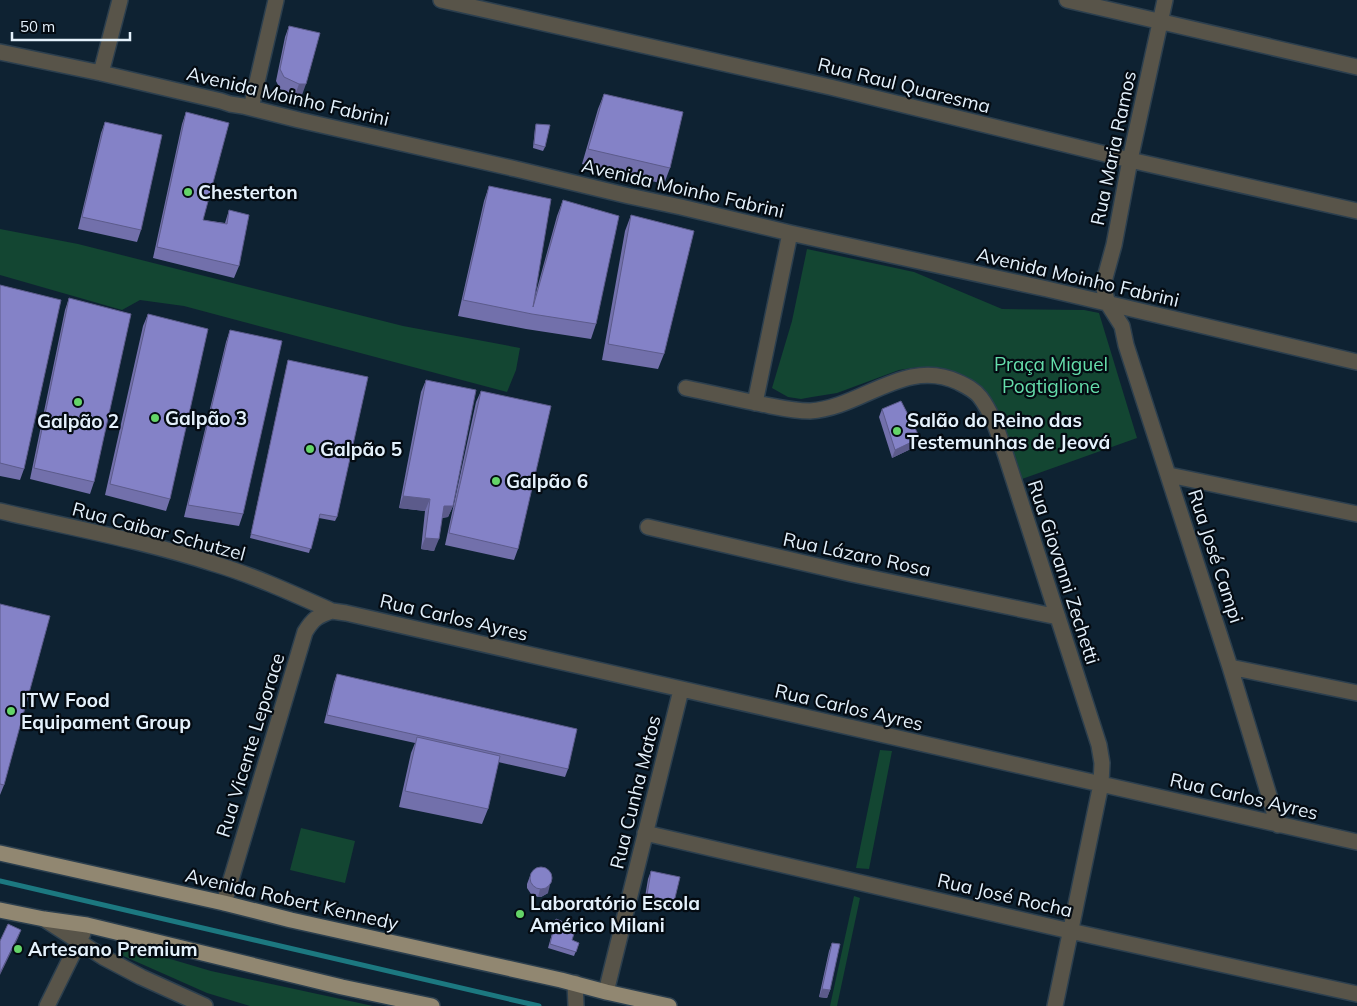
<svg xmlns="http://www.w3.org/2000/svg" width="1357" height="1006" font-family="Mulish,sans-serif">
<rect width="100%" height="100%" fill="#0e2232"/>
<path fill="#134632" d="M0,229l78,15 325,82 117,22 -4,22 -9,22 -323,-86 -44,-6 -18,10 -122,-35z
M807,249l107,23 88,37 82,1 15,3 38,125 -115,41 -15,-42 -16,-38 -22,-17 -17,-11 -15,-4h-18l-20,3 -62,23 -25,4 -11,2 -13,-2 -16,-9 20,-67z
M880,750l12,1 -23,118 -13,-1z
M301,828l54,13 -10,42 -55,-13z
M854,896l6,2 -23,108h-7z
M123,945l88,26 162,35h-123l-43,-13 -88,-39z"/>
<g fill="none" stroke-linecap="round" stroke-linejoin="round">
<path stroke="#1c7880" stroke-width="5" d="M0,881l539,125"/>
<defs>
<path id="minor" d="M441,0l389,87 300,73 227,51
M1067,0l290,67
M1165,0l-35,160 -16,85 -11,40 5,19 14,22 4,19 104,322 48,158
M0,52l101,21 120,28 9,3 13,2 56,14 217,49 113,27 52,11 109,26 257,56 310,73
M101,73l19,-73
M251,108l25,-108
M686,388c25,5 50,11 75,16 16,3 32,7 49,7 51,-3 96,-54 148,-29 8,4 17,8 22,15 13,17 19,39 26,59l93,289 3,18 -1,21 -46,222
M755,403l35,-170
M1169,475l188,39
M0,511c72,17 145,30 215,53 40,12 79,30 117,47l14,2 1011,229
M648,527l204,47 206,43
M1230,667l127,26
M645,833l425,98 287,63
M224,903l81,-271c8,-13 12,-16 27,-21
M44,919l59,38 38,20 64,29
M575,983l1,23
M606,992l75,-302
M47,1006l36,-73"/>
<path id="major" d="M0,853l224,50 67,17 270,60 45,12 63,14
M0,910l44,9 43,6 255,62 90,19"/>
</defs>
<use href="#minor" stroke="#2c3f4e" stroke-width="18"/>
<use href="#major" stroke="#2c3f4e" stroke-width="18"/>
<use href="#minor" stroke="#585449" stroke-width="15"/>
<use href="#major" stroke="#918771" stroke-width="15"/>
</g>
<path fill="#7270ab" d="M289,26l13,69h-7l-15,-6 -4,-8 9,-44z
M604,94l66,74 -6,16 -82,-20 16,-55z
M186,112l17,108 22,3 4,-13 10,56 -5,12 -81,-20 29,-134z
M105,122l36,108 -4,12 -59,-13 23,-96z
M536,124l9,23 -2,4 -10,-3 2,-20z
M489,186l46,110 22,-80 6,-16 33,124 -5,15 -65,-10 -68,-13 26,-115z
M631,215l33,139 -6,15 -56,-9 23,-129z
M0,285l24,184 -4,11 -20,-4z
M69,298l25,184 -4,12 -60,-15 35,-169z
M148,314l22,185 -4,12 -61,-16 38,-169z
M230,330l13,184 -4,12 -55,-9 42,-175z
M288,360l49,157 -2,4 -16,-3 -10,35 -59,-15z
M426,380l27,126 -5,11 -6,1 -8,33 -13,-2 4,-38 -26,-3 22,-116z
M481,391l37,158 -4,11 -69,-15 31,-143z
M882,409l35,37 -25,12 -13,-41z
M0,604l4,181 -4,10z
M337,674l231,95 -3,8 -67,-15 -10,47 -6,15 -83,-17 12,-54 4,-10 -91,-20 10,-41z
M651,871l23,31 -3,8 -27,-7 4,-24z
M530,876l18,17 -7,4h-3l-7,-3 -4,-6v-4z
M555,923l17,17 7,3 -5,13 -26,-8z
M832,943l-2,47 -3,8 -8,-1 10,-46z"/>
<path fill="#5c5b8b" d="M299,84h7l-4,11h-7z
M920,438l-3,8 -25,12 3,-8z
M403,496l27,3 -5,12 -26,-3z
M444,506h9l-5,11 -8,1z
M425,538l14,1 -5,12 -13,-2z
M550,885l-2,8 -7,4h-3l2,-8z
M21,930l-3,8 -18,37v-2z
M822,989l8,1 -3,8 -8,-1z"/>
<path fill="#8482c7" stroke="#5c5b8b" d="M289,26l31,7 -14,51h-7l-15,-7 -4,-8z
M604,94l79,18 -13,56 -82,-19z
M186,112l43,11 -26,97 24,4 2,-14 20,5 -10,51 -82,-19z
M105,122l57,13 -21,95 -59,-13z
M536,124l14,1 -5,22 -11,-3z
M489,186l62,13 -18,108 30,-107 56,16 -23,108 -64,-10 -69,-14z
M631,215l63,16 -30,123 -56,-10z
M0,285l61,15 -37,169 -24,-6z
M69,298l62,16 -37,168 -60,-14z
M148,314l60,15 -38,170 -60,-15z
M230,330l52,11 -39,173 -55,-9z
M288,360l80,17 -31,140 -17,-3 -9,35 -60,-15z
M426,380l50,10 -23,116h-9l-5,33 -14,-1 5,-39 -27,-3z
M481,391l70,15 -33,143 -69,-16z
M901,401l19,37 -25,12 -13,-41z
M0,604l50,12 -46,169 -4,-1z
M337,674l240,55 -9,40 -241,-54z
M417,737l83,19 -12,53 -83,-18z
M530 878a11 11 0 1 1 22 0a11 11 0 1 1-22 0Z
M651,871l29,6 -6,25 -27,-7z
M556,919l20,8 -4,13 7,3 -3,9 -26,-8z
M8,924l13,6 -21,43v-32z
M832,943l8,1 -10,46 -8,-1z"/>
<g fill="#64d468" stroke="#040b12" stroke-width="2">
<circle cx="188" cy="192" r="5"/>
<circle cx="78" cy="402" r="5"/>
<circle cx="155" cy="418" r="5"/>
<circle cx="897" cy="431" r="5"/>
<circle cx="310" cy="449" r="5"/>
<circle cx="496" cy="481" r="5"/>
<circle cx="11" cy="711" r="5"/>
<circle cx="520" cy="914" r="5"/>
<circle cx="18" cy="949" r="5"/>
</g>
<g text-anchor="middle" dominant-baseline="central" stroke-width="4.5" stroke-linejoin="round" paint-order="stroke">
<g font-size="19" fill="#e4f1fc" stroke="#040b12">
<text transform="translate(904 85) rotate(14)">Rua Raul Quaresma</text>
<text transform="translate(288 96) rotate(13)">Avenida Moinho Fabrini</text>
<text transform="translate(1113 148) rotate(-78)">Rua Maria Ramos</text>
<text transform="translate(683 188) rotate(13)">Avenida Moinho Fabrini</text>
<text transform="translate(1078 277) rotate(13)">Avenida Moinho Fabrini</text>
<text transform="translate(159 531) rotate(15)">Rua Caibar Schutzel</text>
<text transform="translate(857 554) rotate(12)">Rua Lázaro Rosa</text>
<text transform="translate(1216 556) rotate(72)">Rua José Campi</text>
<text transform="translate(1064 572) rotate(72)">Rua Giovanni Zechetti</text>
<text transform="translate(454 617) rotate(13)">Rua Carlos Ayres</text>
<text transform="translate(849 707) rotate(13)">Rua Carlos Ayres</text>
<text transform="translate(250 745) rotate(-73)">Rua Vicente Leporace</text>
<text transform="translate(635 792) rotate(-76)">Rua Cunha Matos</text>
<text transform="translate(1244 796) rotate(13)">Rua Carlos Ayres</text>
<text transform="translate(1005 895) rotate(13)">Rua José Rocha</text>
<text transform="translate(292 899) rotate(13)">Avenida Robert Kennedy</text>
</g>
<g font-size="19" font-weight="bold" fill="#e4f1fc" stroke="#040b12" text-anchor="start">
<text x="198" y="192">Chesterton</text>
<text x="165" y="418">Galpão 3</text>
<text x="907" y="420">Salão do Reino das<tspan x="907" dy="22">Testemunhas de Jeová</tspan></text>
<text x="78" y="421" text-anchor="middle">Galpão 2</text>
<text x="320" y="449">Galpão 5</text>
<text x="506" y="481">Galpão 6</text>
<text x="21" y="700">ITW Food<tspan x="21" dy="22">Equipament Group</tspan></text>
<text x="530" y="903">Laboratório Escola<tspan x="530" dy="22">Américo Milani</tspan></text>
<text x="28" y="949">Artesano Premium</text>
</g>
<g font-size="19" fill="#65deab" stroke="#040b12">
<text x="1051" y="364">Praça Miguel<tspan x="1051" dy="22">Pogtiglione</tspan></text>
</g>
</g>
<path d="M12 32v8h118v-8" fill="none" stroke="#e4f1fc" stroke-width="2.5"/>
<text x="20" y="32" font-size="15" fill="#e4f1fc" stroke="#040b12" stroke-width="4" paint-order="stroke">50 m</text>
</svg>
